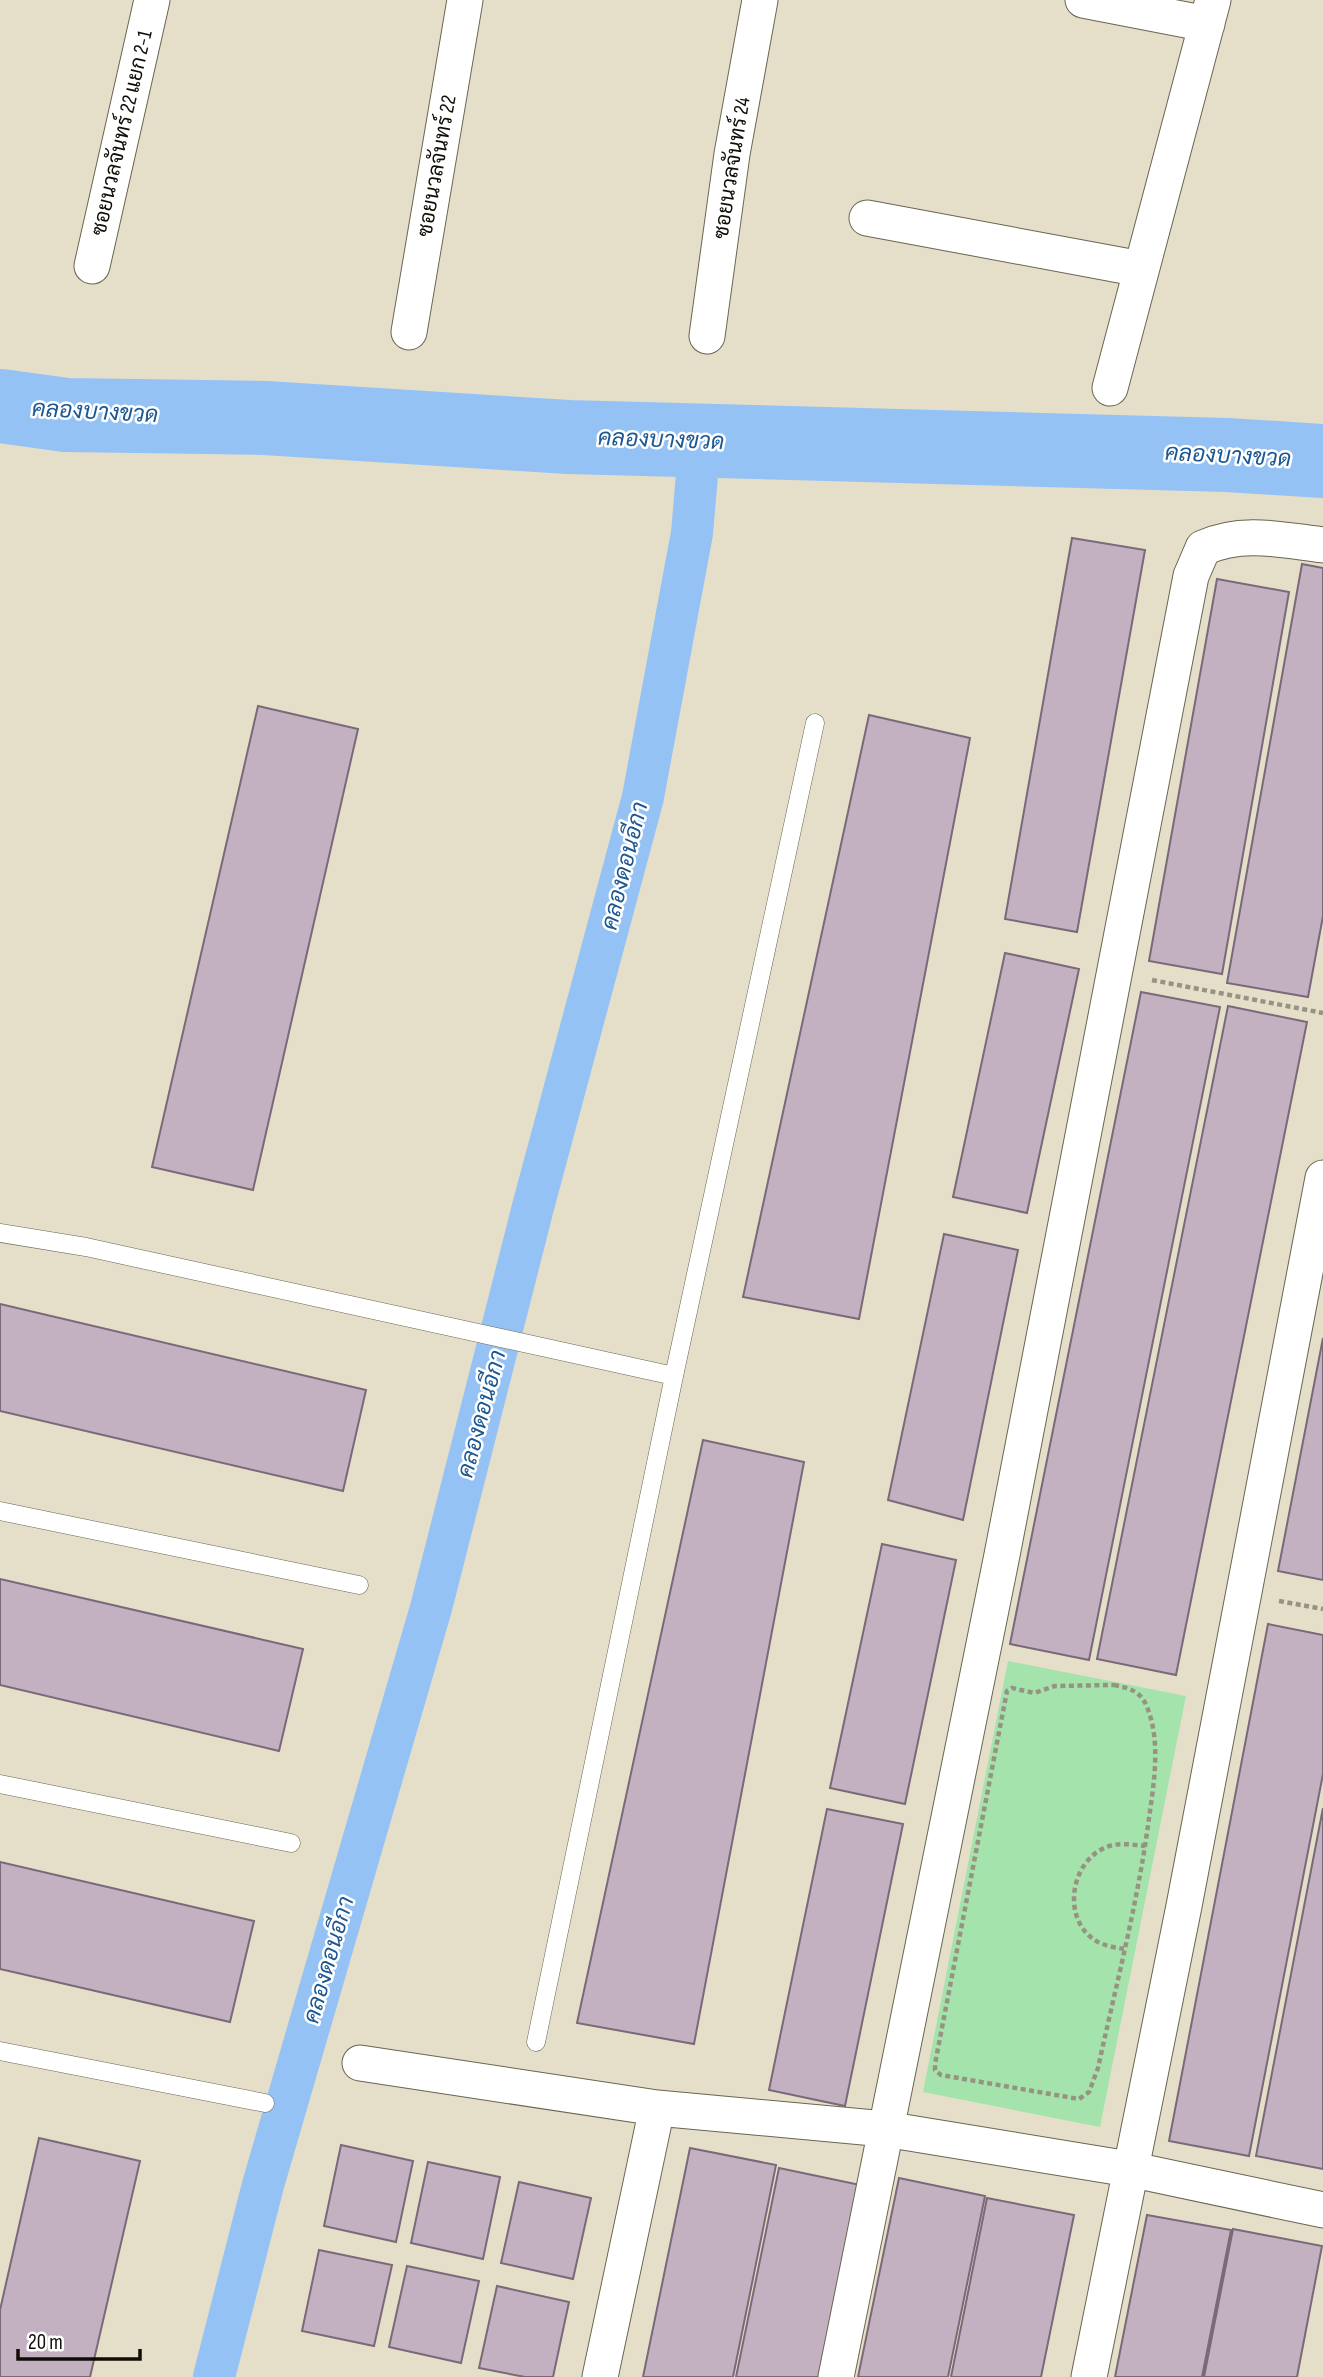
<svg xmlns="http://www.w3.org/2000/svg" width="1323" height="2377" font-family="'Sofia Sans Condensed',Sarabun,sans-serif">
<rect width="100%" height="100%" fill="#e5dfc9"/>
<path fill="#a4e4ac" d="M1008,1661l178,35 -86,431 -177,-35z"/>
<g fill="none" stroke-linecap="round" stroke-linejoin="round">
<path stroke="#94c2f5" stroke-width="42" d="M214,2377l49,-192 168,-577 102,-401 110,-410 49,-264 8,-93"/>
<path stroke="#94c2f5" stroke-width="74" d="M0,406l66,9 199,3 303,19 659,18 96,6"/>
</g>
<path fill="#c3b1c1" stroke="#7a6978" stroke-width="2" d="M1072,538l73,12 -68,382 -72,-13z
M1302,564l21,4v348l-15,81 -81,-14z
M1217,579l72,13 -67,382 -73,-13z
M258,706l100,23 -105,461 -101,-23z
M869,715l101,23 -111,581 -116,-22z
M1005,953l74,16 -52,244 -74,-16z
M1141,992l79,15 -131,653 -79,-16z
M1228,1006l79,16 -131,653 -79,-16z
M944,1234l74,16 -55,270 -75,-20z
M0,1304l366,86 -23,101 -343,-80z
M1323,1338v242l-45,-9z
M703,1440l101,22 -110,582 -117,-21z
M882,1544l74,16 -51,244 -75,-16z
M0,1579l303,70 -24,102 -279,-66z
M1268,1624l55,11v139l-74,382 -80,-15z
M1323,1808v361l-67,-13z
M827,1809l76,15 -58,282 -76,-16z
M0,1862l254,59 -24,101 -230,-53z
M39,2138l101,23 -50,216h-90v-67z
M341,2145l72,16 -17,81 -72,-16z
M690,2148l86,17 -43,212h-90z
M428,2162l72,15 -17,82 -72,-16z
M779,2168l86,18 -39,191h-90z
M899,2178l86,18 -37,181h-90z
M519,2182l72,16 -18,81 -72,-16z
M987,2198l87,17 -33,162h-90z
M1147,2215l84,15 -29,147h-87z
M1233,2229l89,17 -25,131h-93z
M319,2250l73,15 -18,81 -72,-15z
M407,2266l72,15 -18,82 -72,-16z
M497,2286l72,16 -16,75h-28l-46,-9z"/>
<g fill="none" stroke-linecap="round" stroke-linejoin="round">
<defs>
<path id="service" d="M0,1233l86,14 588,129
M0,1511l359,74
M0,1784l291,59
M536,2042l138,-666 141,-653
M0,2051l265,52"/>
<path id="minor" d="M1083,0l124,24
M867,218l274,51
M92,266l60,-266
M409,332l56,-332
M707,336l25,-182 28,-154
M1110,388l103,-388
M360,2063l297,45 228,21 244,40 194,41
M600,2377l57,-269
M836,2377l166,-822 189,-979 12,-28c39,-18 79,-8 120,-3
M1089,2377l95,-471 139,-728"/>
</defs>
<use href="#service" stroke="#696551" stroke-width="19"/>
<use href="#minor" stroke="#696551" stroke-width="37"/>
<path stroke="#979382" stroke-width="4.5" stroke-dasharray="5 3.5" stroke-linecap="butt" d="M1152,980l171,33
M1279,1601l44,8
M1114,1685c15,3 27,6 33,22 14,34 7,76 2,111 -11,84 -33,167 -51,250l-9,24 -10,7 -138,-24 -6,-5v-6l72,-373 5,-3 22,5 21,-7z
M1124,1949c-8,-1 -18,-3 -26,-7 -39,-21 -28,-87 15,-97 11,-2 22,0 32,1"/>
<use href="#service" stroke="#fff" stroke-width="18"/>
<use href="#minor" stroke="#fff" stroke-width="35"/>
</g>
<g text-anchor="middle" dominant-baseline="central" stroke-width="5" stroke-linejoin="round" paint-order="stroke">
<g font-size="21" fill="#0f0d06" stroke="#fff">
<text transform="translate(122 133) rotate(-77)">ซอยนวลจันทร์ 22 แยก 2-1</text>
<text transform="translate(437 166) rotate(-80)">ซอยนวลจันทร์ 22</text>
<text transform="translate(732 168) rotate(-81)">ซอยนวลจันทร์ 24</text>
</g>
<g font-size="23" font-style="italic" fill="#1c5891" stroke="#fff">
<text transform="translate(95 412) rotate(3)">คลองบางขวด</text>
<text transform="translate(661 440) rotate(2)">คลองบางขวด</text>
<text transform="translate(1228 456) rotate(3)">คลองบางขวด</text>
<text transform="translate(625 866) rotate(-76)">คลองดอนอีกา</text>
<text transform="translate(482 1414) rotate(-75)">คลองดอนอีกา</text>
<text transform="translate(329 1960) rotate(-74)">คลองดอนอีกา</text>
</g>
</g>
<path d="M18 2349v10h122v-10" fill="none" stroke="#0f0d06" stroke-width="3.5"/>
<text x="28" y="2349" font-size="21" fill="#0f0d06" stroke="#ffffff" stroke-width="5" paint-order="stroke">20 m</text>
</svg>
